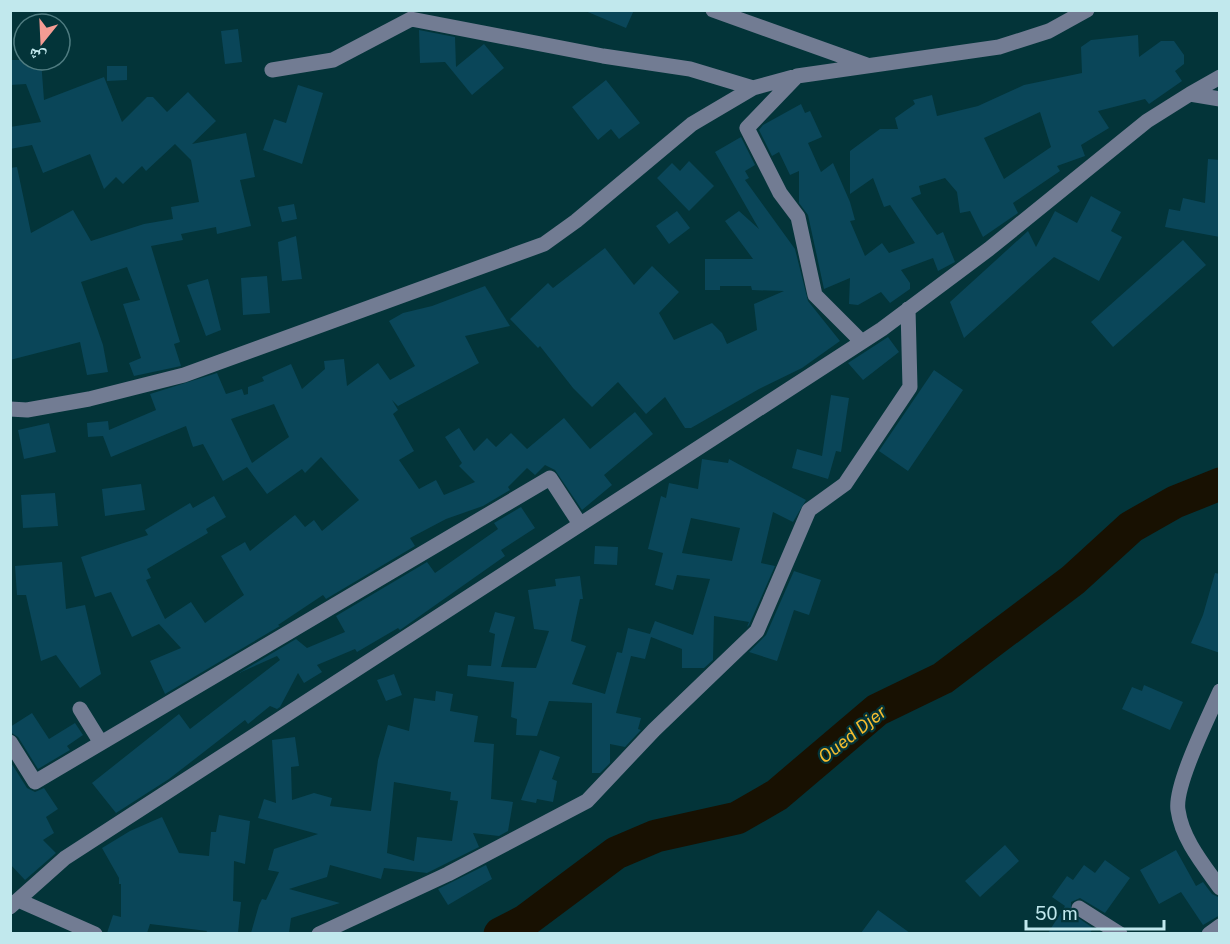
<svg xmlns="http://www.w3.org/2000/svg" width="1230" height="944" font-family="'Public Sans','Noto Naskh Arabic',sans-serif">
<rect width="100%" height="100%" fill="#033439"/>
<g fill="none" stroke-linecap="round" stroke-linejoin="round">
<path stroke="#181102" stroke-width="33" d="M500,934l25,-13 91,-68 40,-17 81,-18 40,-23 100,-85 66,-32 130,-98 58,-53 44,-25 45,-18"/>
</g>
<path fill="#0a4659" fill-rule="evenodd" d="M583,10h51l-8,18z
M238,29l4,33 -17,2 -4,-33z
M419,30l36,7 1,30 28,-23 20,24 -32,27 -27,-33 -25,1z
M1138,35l1,22 22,-16h13l10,14v9l-9,7 7,10 -33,23 -4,-5 -47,12 11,17 -28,17 4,11 -28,10 3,5 -47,32 5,10 -35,24 -13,-26 -10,2 -3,-21 -12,-14 -26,8 2,8 -10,4 26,37 6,-3 12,30 -17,9 -5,-13 -32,12 9,13v6l-20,14 -9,-11 -23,13 -9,-1 1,-26 -26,11 -16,-74 -9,-12v-32l-9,4 -11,-23 -7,4 -13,-26 4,-5 38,-21 4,9 5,-2 12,26 -14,6 13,29 12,-9 17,39 5,18 -5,1 15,35 17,-13 7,10 26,-10 -25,-38 -6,2 -11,-29 -23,16v-43l30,-22h18l-3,-11 20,-14 -2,-4 19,-5 5,21 41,-10 46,-21 58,-12 -1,-26 10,-7zM1040,112l11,35 -47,32 -20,-41z
M10,60h31l3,40 60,-23 18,45 25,-25h6l14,15 21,-20 28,29 -24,23 54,-11 9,44 -15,3 11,46 -34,8 -1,-7 -35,7 2,6 -32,6 29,96 -6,2 7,22 -47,10 -5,-13 12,-5 -18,-54 17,-4 -13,-33 -46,15 22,63 5,27 -21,3 -7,-33 -70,18v-192l7,-1 14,66 42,-23 18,31 53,-17 29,-5 -2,-12 28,-5 -8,-42 -16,-16 -29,27 -4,-5 -19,18 -7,-7 -12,12 -14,-35 -47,19 -11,-28 -22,4v-22l31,-5 -15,-38 -16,1z
M107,66h20v14l-20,1z
M606,80l34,43 -21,16 -8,-10 -13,11 -26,-33z
M298,85l25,8 -21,71 -39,-14 11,-31 12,4z
M741,137l14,28 -10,6 4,7 -4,2 50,69 13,52 32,40 -38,27 -43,21 -68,39h-6l-20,-31 -19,17 -28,-32 -26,25 -19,-19 -33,-42 -2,2 -28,-29 38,-36 5,5 52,-40 29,37 18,-19 27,26 -20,21 15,27 38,-17 10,10 5,11 30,-14 -3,-26 30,-13 -32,-1 -1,-4h-31v4h-15v-31h48l-28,-38 14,-10 20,18 -44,-77z
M1208,159l12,1v77l-55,-10 4,-18 11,2 3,-13 22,5z
M689,161l25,25 -25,25 -32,-33 15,-15 8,8z
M1091,196l30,16 -10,19 11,6 -23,44 -45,-24 -90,81 -14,-36 78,-71 8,16 19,-36 22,12z
M294,204l3,15 -15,3 -4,-15z
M677,211l13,17 -21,16 -13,-18z
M296,236l6,43 -20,2 -4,-39z
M1183,240l23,25 -93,82 -22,-25z
M267,276l3,37 -27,2 -2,-37z
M208,279l13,51 -15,6 -19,-51z
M485,286l25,40 -45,10 14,27 -81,43 -6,-6 6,10 -5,4 21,37 -15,9 20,29 17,-9 8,15 31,-13 -16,-16 3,-3 -17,-26 14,-9 15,23 13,-13 9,9 15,-14 16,16 37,-31 26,31 45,-37 18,22 -49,41 8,10 -30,25 -27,-40 -10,-5 -10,10 -8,-7 -19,19 2,3 -27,16 -37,13 -36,19 5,8 -89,53 -3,-4 -45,30 2,1 -115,68 -15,-33 31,-13 -22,-24 -27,13 -21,-45 -16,5 -14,-40 67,-22 -3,-5 45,-27 3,5 21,-12 12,21 -20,12 2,4 -61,36 4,9 -5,2 19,39 26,-17 14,21 39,-28 -23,-39 24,-14 5,9 45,-36 10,12 9,-7 8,11 37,-31 -38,-43 -16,16 -3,-4 -35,25 -20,-27 -24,14 -20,-37 -10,3 -7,-21 -75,31 -8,-21 -15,1 -1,-14 21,-2 1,9 47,-20 -6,-16 67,-21 9,21 16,-5 2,6 4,-1v-7l16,-6 -2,-4 29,-13 11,25 23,-20 -1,-8 20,-2 3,27 31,-23 12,17 25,-14 -26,-45 14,-8 29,-7zM274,404l15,33 -37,26 -21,-44z
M888,337l11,15 -36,28 -15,-17z
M934,370l29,20 -55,81 -29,-20z
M831,395l18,3 -8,54 -5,-1 -8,28 -36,-11 5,-19 25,7z
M49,423l7,29 -32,7 -6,-29z
M702,459l26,4 1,-4 77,41 -13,22 -20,-10 -12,51 14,3 -26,59 -2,2 2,-5 -35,-6 -1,44 -9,8h-22v-19l-31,-12 -6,22 -14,-3 -15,57 25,5 -3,11 3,1 -16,17 -15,-3v19l-10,10h-8v-70l-43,-2 -12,35 -21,-1 1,-16 -6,-2 3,-35 -47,-6 1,-11 23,1 4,-32 -6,-2 6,-20 20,5 -14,50 35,1 13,-37 -15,-2 -6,-39 28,-4 -1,-7 25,-3 3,23h-3l-9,42 15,5 -14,38 33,10 12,-42 5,1 6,-25 22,6 5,-13 38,14 17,-56 -33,-4 -4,15 -18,-5 8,-32 -15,-4 13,-53 5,2 3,-15 29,6zM691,518l49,10 -8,33 -50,-8z
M141,484l4,26 -40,6 -3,-27z
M55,493l3,33 -35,2 -2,-33z
M521,507l14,21 -34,22 4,6 -105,74 -2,-2 -41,24 -2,-3 -38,16 5,7 -18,11 -6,-10 -18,34 -3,2 -7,-3 -22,18 -3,-4 -76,59 -53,34 -24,-30 87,-69 11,15 90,-69 -3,-4 -38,17 57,-34 11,9 38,-16 -9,-16 91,-54 8,11 63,-44 -4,-6z
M595,546l23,1 -1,18 -23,-1z
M62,562l4,47 19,-4 16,69 -21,14 -24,-33 -15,6 -15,-66h-9l-2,-29z
M794,571l27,9 -12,35 -15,-5 -17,51 -28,-9 17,-17z
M1215,573l5,1v79l-29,-10 12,-28z
M394,674l8,21 -16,6 -9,-21z
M1144,685l39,17 -13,28 -48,-21 10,-22 10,4z
M436,691l17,3 -3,17 28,5 -4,26 20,2 -3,55 22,3 -5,29 -9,5 -26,-3 6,14 -52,26 -43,-5 -3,11 -51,-14 -3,12 -38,12 51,14 -49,15 -2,15h-38l8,-28 3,-6 4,1 13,-28 -11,-2 6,-21 44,-15 -60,-16 6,-19 12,4 -4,-63 23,-3 4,29 -8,1 1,33 22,-7 18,5 -2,8 41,5 7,-51 10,-35 21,6 5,-33 21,3zM394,782l57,10 -1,8 8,1 -6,40 -35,-4 -3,24 -27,-8z
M32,713l17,26 26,-16 8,12 -16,11 3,4 -32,19 -20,-32 -8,-5v-5z
M540,750l20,7 -8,22 5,2 -4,21 -16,-3 -1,4 -15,-3z
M10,761l17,27 8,4 9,-4 14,21 -12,8 8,16 -11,7 13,13 -31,27 -15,-16z
M219,815l31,6 -5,43 -11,-3 -1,40 8,1 -3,31h-32l1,-2 -57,-7 -3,9h-40l6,-18 8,2v-33h-2v-6l-17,-30 28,-17 32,-14 17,36 30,3 2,-24h5z
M1005,845l14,16 -39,36 -15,-16z
M1176,850l20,36 7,-4 9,12 8,4v17l-17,10 -22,-33 -22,12 -19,-34z
M1105,860l25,18 -25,35 -25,-15 -9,4v11l22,15 -3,5h-42l17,-27 -13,-9 15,-21 6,4 11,-15 11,8z
M486,865l6,14 -44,26 -10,-16z
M878,910l32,23h-49z"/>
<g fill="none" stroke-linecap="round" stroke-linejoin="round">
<path stroke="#727c93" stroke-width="15" d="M713,10l154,55
M272,70l61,-10 78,-41 192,37 87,13 63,19
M797,76l-50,52 33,65 18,24 17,78 47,47
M1220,77l-30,17 30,5
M10,409l17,1 62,-11 95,-24 360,-131 32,-23 116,-97 61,-36 44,-12 202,-29 50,-16 38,-21
M1220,691c-11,25 -46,95 -42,119 4,29 25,54 42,78
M80,709l21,34
M10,742l25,40 515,-304 30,46
M18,900l77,34
M10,907l55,-49 817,-529 107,-80 158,-128 43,-27
M1079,908l41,26
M319,934l129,-60 139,-73 67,-71 103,-99 52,-121 36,-26 65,-97 -2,-78
M1209,934l11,-8"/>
</g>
<g text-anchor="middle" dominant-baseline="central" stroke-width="4.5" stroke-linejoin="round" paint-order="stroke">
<g font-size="18" font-style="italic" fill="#f3bc30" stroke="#033439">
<text transform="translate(852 734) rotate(-38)">Oued Djer</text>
</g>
</g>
<rect width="1230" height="944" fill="none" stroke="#c1e8ed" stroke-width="24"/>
<g transform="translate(42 42) rotate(198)"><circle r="28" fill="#033439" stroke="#4f7c81" stroke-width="1.5"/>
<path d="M0-4.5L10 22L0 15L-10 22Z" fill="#f59c94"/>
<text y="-9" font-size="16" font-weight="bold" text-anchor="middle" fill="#c1e8ed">ش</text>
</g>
<path d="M1026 920v9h138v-9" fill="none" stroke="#c1e8ed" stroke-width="3"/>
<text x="1035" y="920" font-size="18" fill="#c1e8ed" stroke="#033439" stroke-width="4.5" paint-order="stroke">50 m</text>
</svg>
